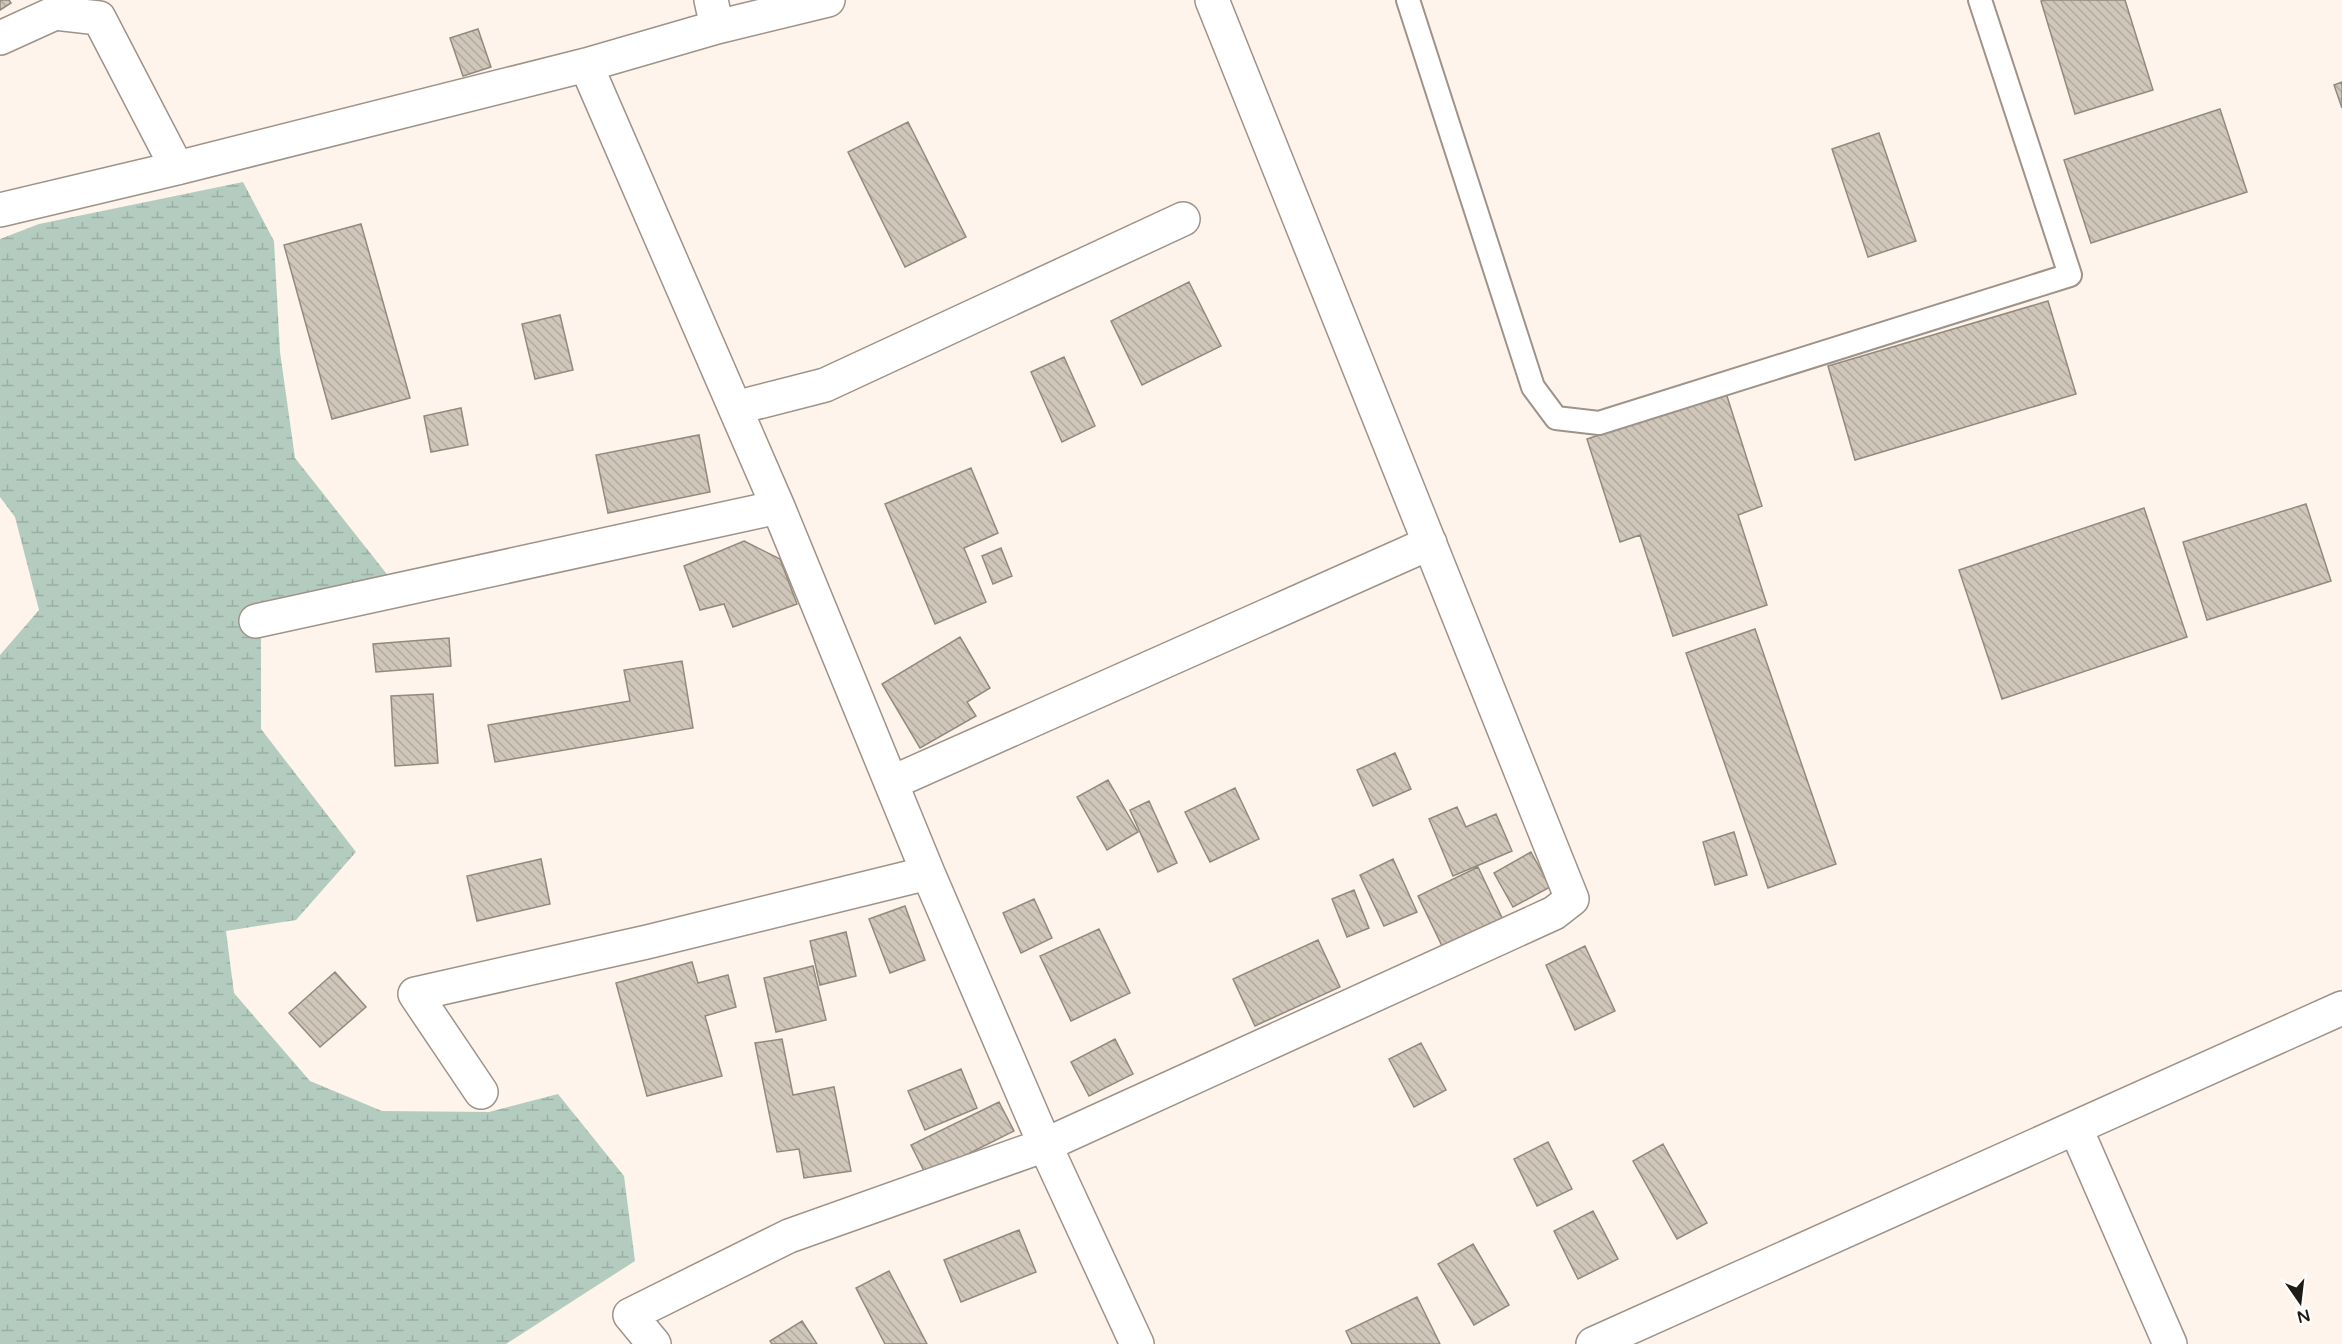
<svg xmlns="http://www.w3.org/2000/svg" width="2342" height="1344" font-family="'Varela Round',sans-serif">
<defs>
<pattern id="wetland-marsh" width="20" height="14" patternUnits="userSpaceOnUse" patternTransform="scale(1.5)"><rect width="20" height="14" fill="#b4ccbf"/><path d="M1 5h8M5 5V1M11 12h8M15 12V8" fill="none" stroke="#9aafa3"/></pattern>
<pattern id="building-back-hatch" width="6" height="6" patternUnits="userSpaceOnUse" patternTransform="scale(1.5)"><rect width="6" height="6" fill="#d0c7ba"/><path d="M-1 5l2 2M0 0l6 6M5-1l2 2" fill="none" stroke="#b2aa9f"/></pattern>
</defs>
<rect width="100%" height="100%" fill="#fef4eb"/>
<path fill="url(#wetland-marsh)" d="M243,182l31,59 6,111 15,106 95,120 -129,55v96l95,123 -60,68 -70,11 8,62 76,88 72,30 107,1 69,-18 66,82 11,85 -129,83h-506v-689l39,-45 -24,-93 -15,-20v-258l39,-15z"/>
<path fill="url(#building-back-hatch)" stroke="#938a7e" stroke-width="1.5" d="M0,0h9l2,3 -11,7z
M2045,0h80l28,90 -78,24 -34,-113z
M478,29l13,38 -28,9 -13,-38z
M2342,82v26l-8,-23z
M2220,109l27,83 -156,51 -27,-83z
M908,122l58,115 -61,30 -57,-115z
M1879,133l37,108 -48,16 -36,-108z
M361,224l49,174 -78,21 -48,-174z
M1189,282l32,64 -79,39 -31,-64z
M2048,301l28,93 -221,66 -27,-94z
M560,315l13,55 -38,9 -13,-55z
M1064,357l31,69 -33,16 -31,-70z
M1726,393l36,113 -24,9 29,90 -94,31 -33,-101 -20,7 -33,-103z
M461,408l7,37 -37,7 -7,-36z
M699,435l11,57 -102,21 -12,-58z
M971,468l27,65 -34,15 22,54 -51,22 -50,-120z
M2306,504l25,77 -124,39 -24,-78z
M2144,508l43,129 -185,62 -43,-129z
M744,541l36,18 17,45 -64,23 -9,-23 -24,6 -16,-44z
M1001,548l11,28 -19,8 -11,-28z
M1755,629l81,235 -68,24 -82,-235z
M960,637l30,51 -23,14 9,14 -56,32 -38,-64z
M449,638l2,28 -75,6 -3,-28z
M682,661l11,67 -198,34 -7,-37 142,-24 -6,-31z
M433,694l5,69 -43,3 -4,-70z
M1395,753l16,36 -38,17 -16,-36z
M1108,780l30,52 -31,18 -30,-53z
M1235,788l24,51 -49,23 -25,-50z
M1149,801l28,62 -19,9 -28,-62z
M1457,807l9,20 30,-13 16,37 -59,25 -24,-57z
M1734,832l13,43 -32,10 -12,-43z
M1531,852l19,35 -37,20 -19,-34z
M541,859l9,45 -73,17 -10,-45z
M1393,859l24,53 -33,14 -24,-51z
M1478,867l26,55 -60,28 -26,-54z
M1354,890l15,38 -22,9 -15,-38z
M1034,899l18,39 -31,15 -18,-40z
M905,906l20,54 -35,13 -21,-54z
M1099,929l31,64 -59,28 -31,-65z
M846,932l10,44 -36,9 -10,-44z
M1318,940l22,47 -85,39 -22,-47z
M1585,946l30,65 -40,19 -29,-65z
M692,962l6,21 30,-8 8,32 -31,9 17,60 -75,20 -31,-113z
M813,966l13,54 -50,12 -12,-54z
M335,972l31,35 -46,40 -31,-34z
M782,1039l11,56 41,-8 17,84 -47,7 -5,-29 -22,3 -22,-109z
M1115,1039l18,35 -44,22 -18,-34z
M1421,1043l25,47 -32,17 -25,-48z
M961,1069l16,39 -52,22 -17,-39z
M999,1102l15,29 -88,44 -15,-30z
M1548,1142l24,47 -35,17 -23,-47z
M1663,1144l44,79 -30,16 -44,-78z
M1593,1211l25,48 -40,20 -24,-48z
M1019,1230l17,42 -75,30 -17,-42z
M1473,1244l36,61 -35,20 -36,-61z
M889,1271l38,73h-42l-29,-56z
M1417,1297l23,47h-88l-6,-13z
M802,1321l15,23h-45l-2,-3z"/>
<g fill="none" stroke-linecap="round" stroke-linejoin="round">
<defs>
<path id="service" d="M1408,0l125,387 23,31 43,5 471,-148 -90,-275"/>
<path id="minor" d="M711,0l6,27
M0,38l55,-25 44,5 78,150
M586,65l192,442 150,366 117,272 92,199
M0,210l177,-42 409,-103 131,-38 111,-27
M735,408l90,-23 358,-166
M256,621l522,-114
M891,783l539,-240
M481,1092l-66,-98 232,-52 281,-69
M2076,1129l94,215
M654,1344l-24,-29 159,-79 256,-91 509,-232 18,-14 -360,-899
M1593,1344l749,-336"/>
</defs>
<use href="#service" stroke="#9e9389" stroke-width="26"/>
<use href="#minor" stroke="#9e9389" stroke-width="36"/>
<use href="#service" stroke="#fff" stroke-width="22"/>
<use href="#minor" stroke="#fff" stroke-width="33"/>
</g>
<g transform="translate(2300 1302) rotate(166)" stroke="#ffffff" stroke-width="4.5" paint-order="stroke">
<path d="M0-4.5L10 22L0 15L-10 22Z" fill="#1f1b17"/>
<text y="-9" font-size="16" font-weight="bold" text-anchor="middle" fill="#1f1b17">N</text>
</g>
</svg>
